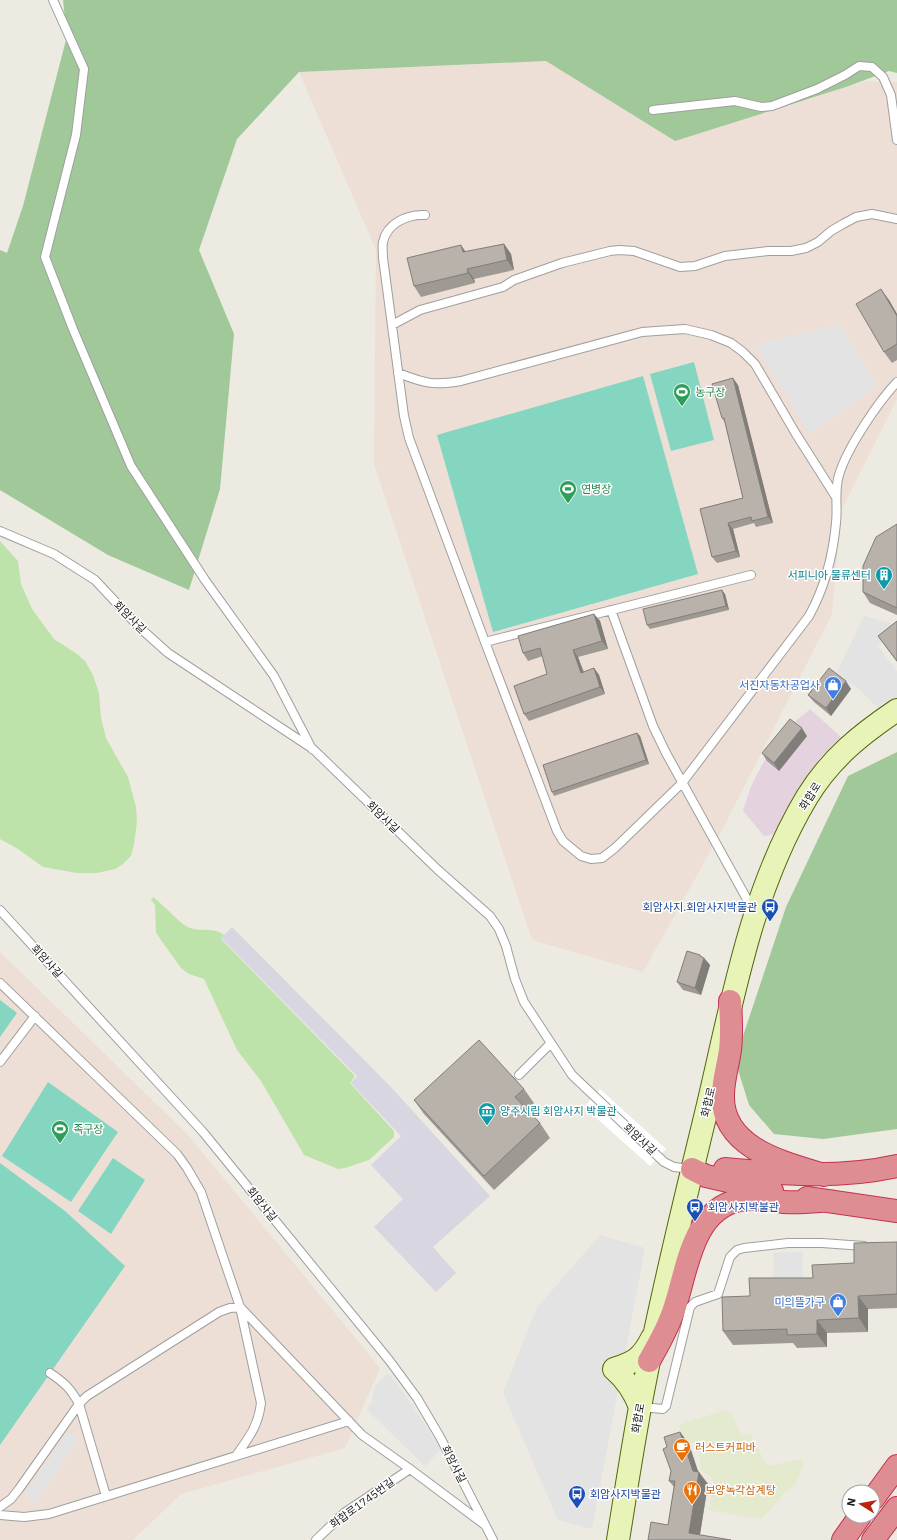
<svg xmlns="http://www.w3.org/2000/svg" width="897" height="1540" font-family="'IBM Plex Sans','Noto Sans KR',sans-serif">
<rect width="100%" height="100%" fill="#eceae1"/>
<path fill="#e4d3df" d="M810,709l31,28 -21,21 -15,24 -25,49 -10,4 -6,1 -21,-25 7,-22 6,-13 23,-41z"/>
<path fill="#eddfd5" d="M546,61l129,80 191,-60 31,1v317l-56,112 -9,103 -112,220 -77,138 -111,-32 -158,-476 2,-214 -77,-178z
M0,952l188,183 192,233 -35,80 -164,46 -48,46h-133z"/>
<path fill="#e4eacd" d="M725,1410l7,5 9,20 8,-1 3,3 15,29 36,-7v7l-8,19 -8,6 -26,28 -52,-9 4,-22v-9l-12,-9 -3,-26 -2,-1h-11l-6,-18z"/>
<path fill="#bee3aa" d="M0,541l18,20 3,23 11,25 22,30 23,15 8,7 8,14 6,18 2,25 5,20 22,39 8,30 1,15 -3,22 -3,12 -8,8 -8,5 -18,4h-20l-34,-6 -25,-18 -18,-10z
M153,897c10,7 28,28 37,31 11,4 24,-1 34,7l-3,4 134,137 -5,7 44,48v6l-25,23 -24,8 -7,1 -34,-14 -43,-74 -24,-31 -33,-71 -15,-5 -8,-6 -25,-35 -1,-28 -4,-5z"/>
<path fill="#a0c899" d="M63,0h834v73l-8,-2 -43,16 -171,54 -129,-80 -247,11 -62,67 -38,111 35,84 -14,155 -31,101 -81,-35 -108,-65v-240l7,3 16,-47 44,-170z
M897,752v377l-74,10 -49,-5 -25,-29 -14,-45 51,-153 62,-131z"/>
<path fill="#84d6c1" d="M694,362l20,78 -43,11 -21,-77z
M643,376l55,198 -205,58 -56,-197z
M0,1000l17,13 -17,24z
M48,1082l70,50 -47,70 -69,-46z
M113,1158l32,22 -34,54 -33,-23z
M0,1163l65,48 60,55 -125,179z"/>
<path fill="#e3e3e3" d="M840,325l37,60 -67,49 -55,-90z
M864,616l33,9v6l-20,14 20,26v28l-16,12 -22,-22 -23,-15z
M600,1235l45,13 -53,281 -34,-9 -55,-127 33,-84z
M803,1252v35h-30v-34z
M388,1373l18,23 35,53 -16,17 -59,-57 6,-6 2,-16z
M68,1431l11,8 -43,64 -12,-8z"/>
<path fill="#d7d6e1" d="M232,927l158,159 100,110 -57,51 23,26 -20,19 -62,-65 29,-28 -32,-34 30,-29 -50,-53 6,-7 -136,-138z"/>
<path fill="#fff" d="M600,1089l66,60 -16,17 -66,-59z"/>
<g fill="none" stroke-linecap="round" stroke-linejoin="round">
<defs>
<path id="service" d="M53,0l31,69 -8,66 -31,122 28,72 58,137 74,114 69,96 38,73
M653,110l82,-9 26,6 11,-1 45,-17 28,-14 14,-9 13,1 11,10 8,18 6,45
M425,215c-17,-1 -38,8 -42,27 -1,5 0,11 0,16l21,158 5,22 76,204 72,189 6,10 18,15 10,3 11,-1 13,-10 67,-65 127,-167c15,-27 24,-61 27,-93 2,-16 -2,-32 3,-48 8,-27 39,-73 58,-93
M392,325l28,-15 83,-23 11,-7 48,-17 48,-12 9,-1 15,1 46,16 15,-1 30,-10 43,-5h23l15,-3 12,-6 13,-11 12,-7 13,-7 16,-3 25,5
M398,373c26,10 35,13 63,8l181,-49 43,-3 26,6 20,8 12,9 12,12 41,70 40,63
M0,531l54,23 41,26 44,47 29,26 145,96 124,120 53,47 9,13 7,17 9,33 9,23 48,73 92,87 10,5 17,2
M611,610l42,116 13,27 87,157
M485,642l266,-67
M0,910l203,222 186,228 28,38 23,39 53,103
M0,983l177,171 10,14 14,24 39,115 21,96c-3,24 -12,34 -25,53
M0,1062l35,-46
M519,1075l31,-31
M50,1373c15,10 21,16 29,31l27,92
M641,1407l22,2 3,-3 24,-99 5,-5 23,-8 12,-37 7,-7 7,-2 44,-5h34l42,3
M0,1507l11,-8 8,-10 60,-85 8,-8 132,-84 11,-4 10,-1 122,128 48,34
M0,1515l24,2 25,-3 300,-93
M316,1540l28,-27 66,-44 75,56"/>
<path id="secondary" d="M640,1407c-6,-16 -13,-27 -26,-38 21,-7 28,-11 38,-31
M618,1540c9,-55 17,-110 28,-164 17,-88 39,-176 60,-263 26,-108 43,-219 101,-316 24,-39 53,-62 90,-87"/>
<path id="motorway" d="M730,1001c1,17 2,33 0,49 -2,15 -7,30 -7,45 -2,53 61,68 101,80
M692,1169l14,7 66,15
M725,1169c57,5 115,10 172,-3
M807,1198l90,13
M649,1361c9,-16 18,-31 24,-49 14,-38 17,-101 66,-112 16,-3 30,0 45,2 12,1 24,0 37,-1
M873,1499l24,-33
M843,1540l17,-24
M873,1540l24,-32"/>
</defs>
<use href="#service" stroke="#9f9f9f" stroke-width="10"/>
<use href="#secondary" stroke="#51670d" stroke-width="24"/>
<use href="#motorway" stroke="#c73050" stroke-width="24"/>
<use href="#service" stroke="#fff" stroke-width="8"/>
<use href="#secondary" stroke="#e8f4b7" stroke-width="22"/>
<use href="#motorway" stroke="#de8e92" stroke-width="22"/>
</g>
<path fill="#9e9993" d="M504,244l7,10 3,16 -40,9 1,4 -54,14 -7,-11 52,-34z
M889,300l8,14v46l-5,3 -8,-11z
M738,385l35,138 -17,4 -2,-4 -21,6 7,28 -23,6 -5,-6 -12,-48 43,-11 -18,-75 -3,-5z
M897,524v91l-27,-12 -7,-11z
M725,594l4,16 -79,19 -3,-4z
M594,614l6,7 8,28 -30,8 6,15 10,-4 5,7 6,19 -76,27 -5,-7 23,-40 -4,-18 -15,5 -5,-8z
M897,621v41l-19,-26z
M851,689l-20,27 -17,-14 -6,-7z
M637,733l3,3 9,28 -95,32 -2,-4z
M807,736l-28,35 -12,-10 -5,-8z
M704,958l6,7 -9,30 -18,-5 -6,-8z
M524,1089l10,14 -7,7 13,13 10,15 -56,52 -70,-76 -10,-14z
M897,1242v66l-29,1v23l-41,1v14l-30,1 -4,-5 -60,2 -10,-14 27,-35 63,-18 41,-15z
M680,1432l9,12 9,28 10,12 -8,51 -52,5 20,-15 6,-38 -5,-6 2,-10 -4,-24z"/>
<path fill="#817d78" d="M504,244l7,10 3,16 -7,-10z
M461,245l7,10 -5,-3z
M467,269l7,10 1,4 -7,-10z
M881,289l8,11 8,14v2z
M733,378l5,7 35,138 -5,-6z
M728,523l5,6 7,28 -4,-6z
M722,590l3,4 4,16 -3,-4z
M594,614l6,7 8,28 -6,-8z
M573,650l5,7 8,23 -5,-7z
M594,668l5,7 6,19 -5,-7z
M846,681l5,8 -20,27 -5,-8z
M802,728l5,8 -28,35 -5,-8z
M637,733l3,3 9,28 -3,-4z
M700,955l4,5v-2l6,7 -9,30 -6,-7z
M858,1296l10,13v23l-9,-14z
M817,1320l10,13v14l-10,-13z
M680,1432l9,12 10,30v-2l9,12 -9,56 -10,-7z"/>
<path fill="#b8b2ab" stroke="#817d78" d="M504,244l3,16 -40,9 1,4 -54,13 -7,-28 54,-13 2,7z
M881,289l16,27v28l-13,8 -28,-48z
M733,378l35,139 -16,4 -1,-4 -23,6 8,28 -24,6 -12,-48 43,-11 -19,-80h-2l-10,-34z
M897,524v84l-34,-16v-26l13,-29z
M722,590l4,16 -79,19 -4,-16z
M594,614l8,27 -29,9 8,23 13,-5 6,19 -76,27 -10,-28 33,-12 -7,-26 -17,5 -5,-17z
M897,621v40l-19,-25z
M829,668l17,13 -20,27 -18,-13z
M790,719l12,9 -28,35 -12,-10z
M637,733l9,27 -94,32 -9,-27z
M687,951l13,4v1l4,2 -9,30 -18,-6z
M479,1040l45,49 -9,8 25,26 -56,53 -70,-76z
M897,1242v52l-39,2 1,22 -42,2v14l-30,1v-6l-64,2 -1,-34 28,-1 -1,-18h64l-1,-13 42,-2v-20z
M680,1432l13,39 6,1 -10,61 42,7h-83l3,-18 17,3 7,-44h-6l2,-10 -8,-22 4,-2 -3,-10z"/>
<defs>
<symbol id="stadium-pin" viewBox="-11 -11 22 30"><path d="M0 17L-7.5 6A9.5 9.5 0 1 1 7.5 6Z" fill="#2e9e5b" stroke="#fff"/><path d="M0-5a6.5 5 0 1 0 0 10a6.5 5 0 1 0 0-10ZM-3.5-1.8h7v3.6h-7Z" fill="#fff"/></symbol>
<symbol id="building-pin" viewBox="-11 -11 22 30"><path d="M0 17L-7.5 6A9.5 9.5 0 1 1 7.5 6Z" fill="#0f9aa8" stroke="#fff"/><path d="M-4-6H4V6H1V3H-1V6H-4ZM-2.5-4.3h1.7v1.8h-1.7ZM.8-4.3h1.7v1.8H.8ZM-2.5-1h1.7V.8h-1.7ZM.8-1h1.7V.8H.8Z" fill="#fff"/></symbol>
<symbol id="shop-pin" viewBox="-11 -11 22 30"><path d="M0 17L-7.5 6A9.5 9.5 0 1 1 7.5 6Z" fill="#3f7fe0" stroke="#fff"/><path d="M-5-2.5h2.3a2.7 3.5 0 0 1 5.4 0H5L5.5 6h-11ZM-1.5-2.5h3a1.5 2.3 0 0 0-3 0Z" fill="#fff"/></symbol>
<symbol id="bus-pin" viewBox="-11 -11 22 30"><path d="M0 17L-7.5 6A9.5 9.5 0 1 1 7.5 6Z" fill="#1a4fb4" stroke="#fff"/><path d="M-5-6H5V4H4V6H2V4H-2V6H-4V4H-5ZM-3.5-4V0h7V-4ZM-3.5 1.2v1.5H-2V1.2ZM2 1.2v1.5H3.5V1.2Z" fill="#fff"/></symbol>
<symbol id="museum-pin" viewBox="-11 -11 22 30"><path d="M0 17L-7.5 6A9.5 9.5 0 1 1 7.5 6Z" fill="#0f9aa8" stroke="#fff"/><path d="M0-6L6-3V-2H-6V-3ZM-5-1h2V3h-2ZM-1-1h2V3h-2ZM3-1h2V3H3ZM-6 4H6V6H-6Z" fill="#fff"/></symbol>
<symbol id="cafe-pin" viewBox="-11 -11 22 30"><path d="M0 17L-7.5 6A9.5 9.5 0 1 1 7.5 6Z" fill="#e8710a" stroke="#fff"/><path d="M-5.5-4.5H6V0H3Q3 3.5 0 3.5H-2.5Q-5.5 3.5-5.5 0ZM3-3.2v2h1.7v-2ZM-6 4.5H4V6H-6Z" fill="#fff"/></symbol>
<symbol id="restaurant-pin" viewBox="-11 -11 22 30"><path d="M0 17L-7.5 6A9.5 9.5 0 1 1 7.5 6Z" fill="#e8710a" stroke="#fff"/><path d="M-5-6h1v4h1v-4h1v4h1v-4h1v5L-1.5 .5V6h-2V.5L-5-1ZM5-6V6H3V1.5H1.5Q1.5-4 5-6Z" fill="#fff"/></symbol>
</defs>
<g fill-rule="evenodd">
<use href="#stadium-pin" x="672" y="382" width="20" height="27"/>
<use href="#stadium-pin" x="558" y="479" width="20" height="27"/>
<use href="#building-pin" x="874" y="565" width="20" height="27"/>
<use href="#shop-pin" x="823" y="675" width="20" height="27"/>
<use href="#bus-pin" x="760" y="897" width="20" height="27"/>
<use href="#museum-pin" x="477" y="1101" width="20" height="27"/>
<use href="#stadium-pin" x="50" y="1119" width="20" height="27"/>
<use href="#bus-pin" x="685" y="1197" width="20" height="27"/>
<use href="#shop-pin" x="828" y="1292" width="20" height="27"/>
<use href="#cafe-pin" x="672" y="1437" width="20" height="27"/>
<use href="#restaurant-pin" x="682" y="1480" width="20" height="27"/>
<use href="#bus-pin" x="567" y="1484" width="20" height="27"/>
</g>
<g text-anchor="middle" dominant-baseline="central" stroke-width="3" stroke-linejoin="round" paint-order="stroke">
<g font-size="11" fill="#27864d" stroke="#fff" text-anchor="start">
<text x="695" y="392">농구장</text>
<text x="581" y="489">연병장</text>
<text x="73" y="1129">족구장</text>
</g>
<g font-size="11" fill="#0d838f" stroke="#fff" text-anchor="end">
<text x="871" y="575">서피니아 물류센터</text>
<text x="500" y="1111" text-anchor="start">양주시립 회암사지 박물관</text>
</g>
<g font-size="11" fill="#1b1b1b" stroke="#fff">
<text transform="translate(130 617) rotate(45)">회암사길</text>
<text transform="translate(810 796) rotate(-58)">화합로</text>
<text transform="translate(383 817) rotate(44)">회암사길</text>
<text transform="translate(47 961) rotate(48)">회암사길</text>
<text transform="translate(708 1102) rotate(-77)">화합로</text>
<text transform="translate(640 1139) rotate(43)">회암사길</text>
<text transform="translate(262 1204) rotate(51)">회암사길</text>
<text transform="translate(638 1418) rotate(-80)">화합로</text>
<text transform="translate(454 1464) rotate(63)">회암사길</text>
<text transform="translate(362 1503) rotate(-36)">화합로1745번길</text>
</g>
<g font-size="11" fill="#366cbe" stroke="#fff" text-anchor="end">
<text x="820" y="685">서진자동차공업사</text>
<text x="825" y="1302">미의뜰가구</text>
</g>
<g font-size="11" fill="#164399" stroke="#fff" text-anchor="start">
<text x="757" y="907" text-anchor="end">회암사지.회암사지박물관</text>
<text x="708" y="1207">회암사지박불관</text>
<text x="590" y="1494">회암사지박물관</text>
</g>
<g font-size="11" fill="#c56008" stroke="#fff" text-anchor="start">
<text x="695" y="1447">러스트커피바</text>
<text x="705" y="1490">보양녹각삼계탕</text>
</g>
</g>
<g transform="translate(861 1504) rotate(281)"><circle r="19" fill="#ffffff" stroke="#a4a4a4"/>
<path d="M0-3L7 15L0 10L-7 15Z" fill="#b7260f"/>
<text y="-6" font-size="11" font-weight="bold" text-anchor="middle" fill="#1b1b1b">N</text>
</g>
</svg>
